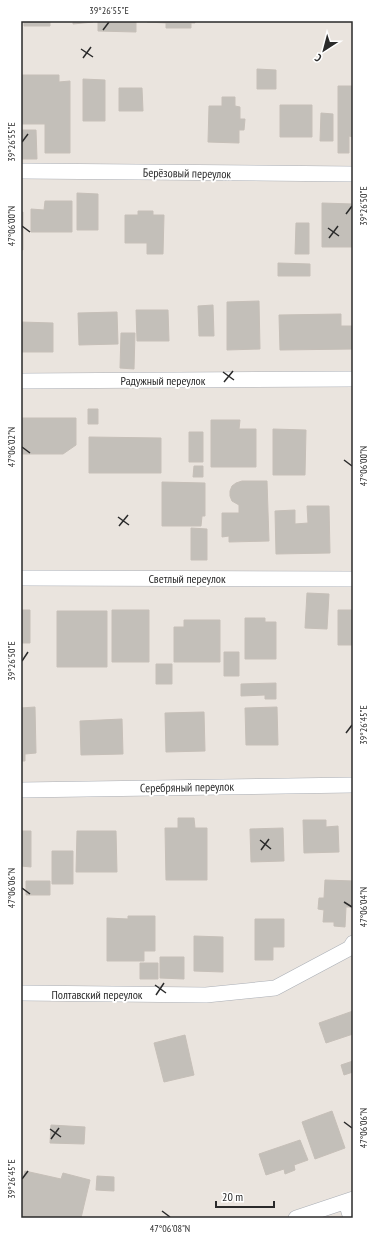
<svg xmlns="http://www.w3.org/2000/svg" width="374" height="1239" font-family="'PT Sans Narrow',sans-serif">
<rect width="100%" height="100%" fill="#eae4de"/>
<path fill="#c3bfb9" stroke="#c6bfb8" d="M24,21h26v5h-26z
M73,21h20v1l-20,2z
M98,21h38v11l-38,-1z
M147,21h48v2h-4v5h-25v-5l-19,-1z
M257,69l19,1v19h-19z
M21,75h38v7l11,-1v72h-25v-29h-24z
M83,79l22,1v41h-22z
M338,86h15v51l-4,-1v17h-11z
M119,88h23l1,23h-24z
M222,97h13v9l5,1v12h5l-1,11h-5v13l-31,-1 1,-36h13z
M280,105h32v32h-32z
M321,113l12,1v27h-13z
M21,130h15l1,29h-16z
M77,193l21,1v36h-21z
M45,201h27v31h-41v-23l13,1z
M322,203l31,1v43h-31z
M138,211h15v4h11l-1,39h-16v-11h-22v-28h13z
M21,212h2v38h-2z
M296,223h13v31h-14z
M278,263l32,1v12h-32z
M259,301l1,48 -33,1v-48z
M213,305l1,31h-15l-1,-30z
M136,310h32l1,31h-32z
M117,312l1,32 -39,1 -1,-32z
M341,314v12h12v23l-73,1 -1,-35z
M21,322l32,1v29h-32z
M121,333h14l-1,36 -14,-1z
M88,409h10v15h-10z
M21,418h55v27l-13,9h-42z
M211,420h29l-1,9h17v38h-45z
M273,429l33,1 -1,45h-32z
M189,432h14v30h-14z
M89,437l72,1v35h-72z
M194,466h9v11h-10z
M242,481h25l2,60 -40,1v-6l-7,1v-24h17v-8l-7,-4 -2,-5v-5l2,-5 4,-3z
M162,482l43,1v33h-3l-1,10h-39z
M307,506h22l1,47 -54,1 -1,-43 20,-1v14l13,-1z
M191,528l16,1v31h-16z
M307,593l22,1 -2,35 -22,-1z
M21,610h9v33h-9z
M112,610h37v52h-37z
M338,610h15v35h-15z
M57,611h50v56h-50z
M245,618h20v4h11v37h-31z
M184,620h36v42h-46v-35h10z
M224,652h15v24h-15z
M156,664h16v20h-16z
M276,683v16h-11v-4l-24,1v-12z
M35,707l1,46 -11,1v7h-4v-53z
M277,707l1,38h-32l-1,-37z
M204,712l1,39 -39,1 -1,-39z
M122,719l1,35 -42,1 -1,-34z
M178,818h16l1,10h12v52h-41l-1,-52h13z
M303,820h23v7l12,-1 1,26 -35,1z
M283,828l1,33 -33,1 -1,-33z
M21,831h10v36l-10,-1z
M77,831h39l1,41h-41z
M52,851h21v33h-21z
M325,880l28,1v26h-7l-1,20 -11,-1v-4h-11l1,-12 -6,-1 1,-11h5z
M26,881h24v14h-24z
M128,916h27v35h-11v10h-37v-43l21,1z
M255,919h29v28h-11v13h-18z
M194,936l29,1v35l-29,-1z
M160,957h24v22l-24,-1z
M140,963h18v16h-18z
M353,1011v23l-27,9 -7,-20z
M185,1035l9,40 -30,7 -10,-39z
M353,1061v11l-9,3 -3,-10z
M332,1111l13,37 -30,11 -13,-37z
M51,1125l34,2 -1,17 -34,-1z
M300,1140l8,20 -14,5 1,5 -10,4 -1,-5 -18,6 -7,-21z
M25,1171l36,8 2,-6 27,7 -9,38h-60v-30z
M97,1176l17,1v14l-18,-1z"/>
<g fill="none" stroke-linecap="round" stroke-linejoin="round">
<defs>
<path id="minor" d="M21,171l332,3
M21,381l332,-2
M21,578l332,1
M21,790l332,-5
M21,993l185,2 69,-7 75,-40 3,-5
M346,1202l5,16
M296,1218l57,-19"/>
</defs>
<use href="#minor" stroke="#aaaeb5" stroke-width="16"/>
<use href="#minor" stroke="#fff" stroke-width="15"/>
</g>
<path fill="none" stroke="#2a2a2a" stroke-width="1.5" d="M103,30l6,-8M81,49l12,8M83,58l8,-11M22,142l6,-8M346,214l6,-8M22,226l8,6M328,228l11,8M329,238l9,-12M223,372l11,8M224,382l9,-11M22,447l8,6M344,460l8,6M118,517l11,8M119,526l9,-11M22,661l6,-9M346,733l6,-8M260,840l11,9M261,850l8,-11M22,888l8,6M344,902l8,5M155,985l11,8M156,995l8,-12M344,1122l8,6M50,1129l11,8M51,1139l8,-11M22,1179l6,-8M162,1211l8,6"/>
<g text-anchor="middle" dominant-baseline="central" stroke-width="4" stroke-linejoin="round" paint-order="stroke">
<g font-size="12" fill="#2a2a2a" stroke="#fff">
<text transform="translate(187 173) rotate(1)">Берёзовый переулок</text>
<text x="163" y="380">Радужный переулок</text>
<text x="187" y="578">Светлый переулок</text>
<text transform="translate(187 787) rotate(-1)">Серебряный переулок</text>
<text x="97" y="994">Полтавский переулок</text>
</g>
</g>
<rect width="374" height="1239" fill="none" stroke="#ffffff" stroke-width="44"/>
<g transform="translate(324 50) rotate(216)" stroke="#ffffff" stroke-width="3" paint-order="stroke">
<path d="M0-3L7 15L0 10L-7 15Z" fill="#2a2a2a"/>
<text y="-6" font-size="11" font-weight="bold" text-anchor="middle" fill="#2a2a2a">С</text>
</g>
<path d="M216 1201v6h58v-6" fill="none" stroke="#2a2a2a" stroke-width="2"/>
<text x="222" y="1201" font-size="12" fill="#2a2a2a" stroke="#ffffff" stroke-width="3" paint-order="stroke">20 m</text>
<rect x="22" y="22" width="330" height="1195" fill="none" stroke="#2a2a2a" stroke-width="1.5"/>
<g font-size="10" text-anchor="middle" fill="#2a2a2a">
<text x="109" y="14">39°26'55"E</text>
<text transform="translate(11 142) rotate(-90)" y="4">39°26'55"E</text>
<text transform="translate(363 206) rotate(-90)" y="4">39°26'50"E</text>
<text transform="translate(11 226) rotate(-90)" y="4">47°06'00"N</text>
<text transform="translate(11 447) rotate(-90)" y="4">47°06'02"N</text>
<text transform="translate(363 466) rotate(-90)" y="4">47°06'00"N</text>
<text transform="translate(11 661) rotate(-90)" y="4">39°26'50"E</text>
<text transform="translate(363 725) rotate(-90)" y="4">39°26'45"E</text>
<text transform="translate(11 888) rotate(-90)" y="4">47°06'06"N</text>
<text transform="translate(363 907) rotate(-90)" y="4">47°06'04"N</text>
<text transform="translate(363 1128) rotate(-90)" y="4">47°06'06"N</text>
<text transform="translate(11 1179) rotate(-90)" y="4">39°26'45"E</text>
<text x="170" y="1232">47°06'08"N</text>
</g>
</svg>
